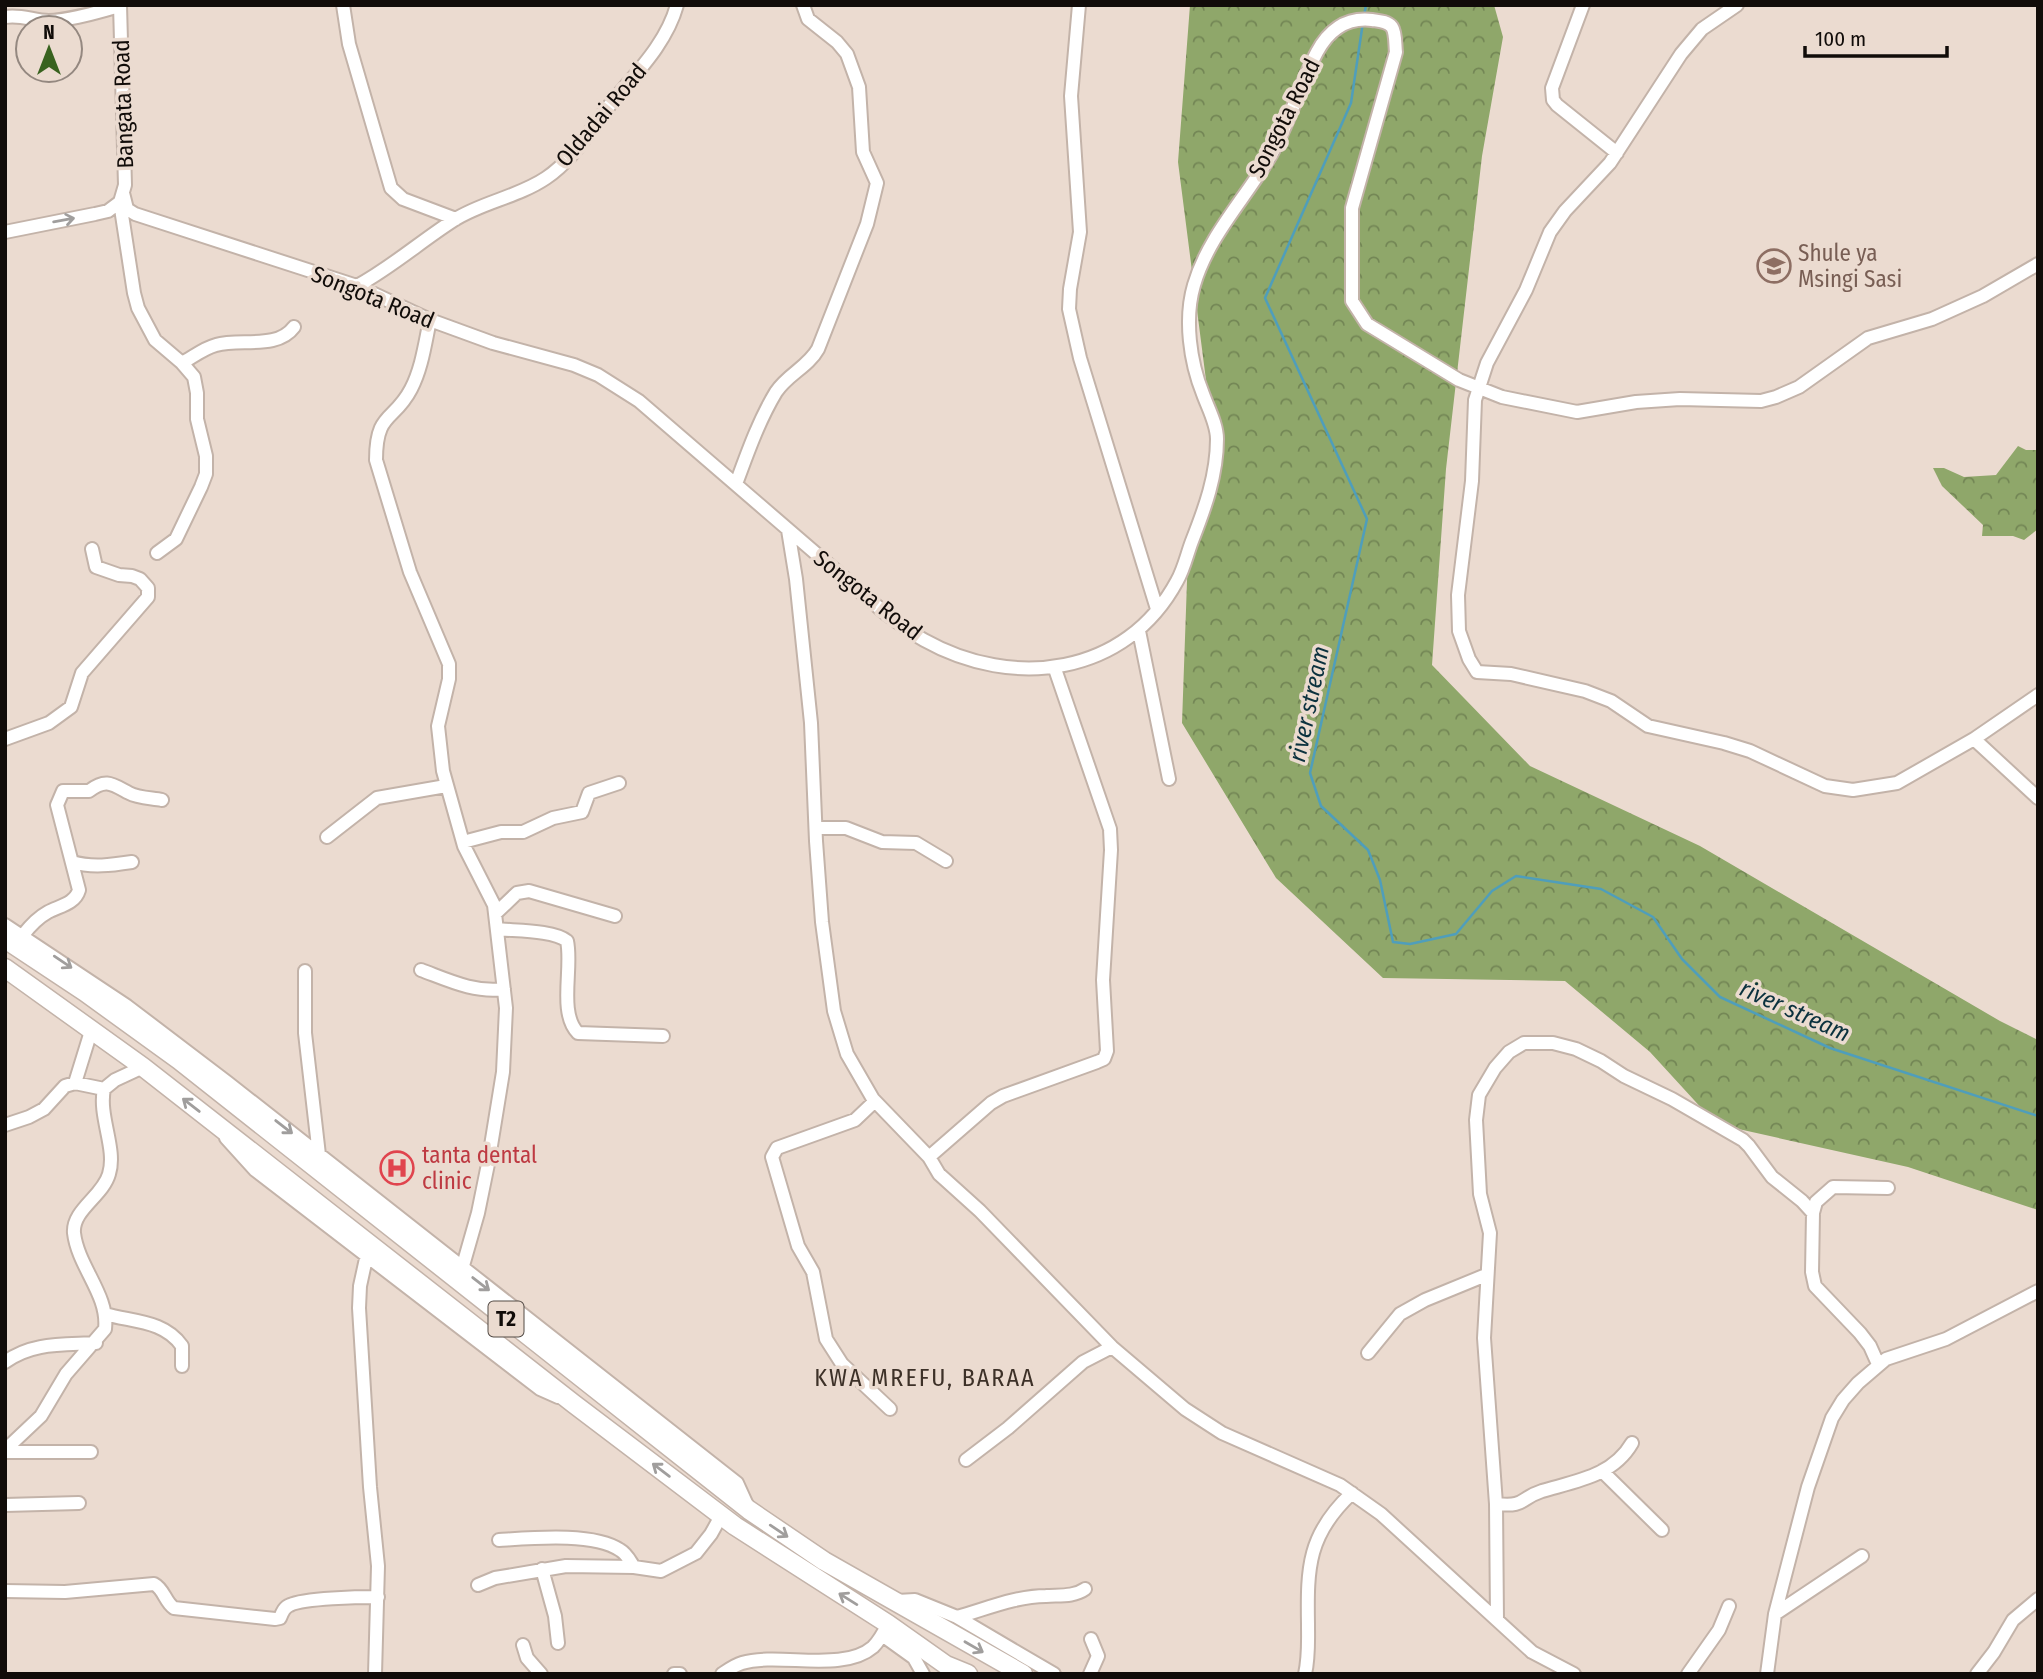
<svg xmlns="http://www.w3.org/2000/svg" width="2043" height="1679" font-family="'Fira Sans Condensed',sans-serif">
<defs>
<pattern id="forest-crowns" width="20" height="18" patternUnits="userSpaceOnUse" patternTransform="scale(1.75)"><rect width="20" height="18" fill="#8fa76a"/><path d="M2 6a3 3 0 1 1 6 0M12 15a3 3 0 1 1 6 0" fill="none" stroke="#738655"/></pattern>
</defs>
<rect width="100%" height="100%" fill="#ebdbd0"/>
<path fill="url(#forest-crowns)" d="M1190,5h304l9,32 -21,119 -36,313 -14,196 98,101 170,80 300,175 38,19v170l-130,-43 -192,-43 -66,-72 -85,-71 -182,-3 -107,-100 -94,-155 6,-170 28,-95 -38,-296z
M2018,446l8,4h12v79l-14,11 -11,-4h-31l1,-11 -41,-39 -9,-18h11l20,9 32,-2z"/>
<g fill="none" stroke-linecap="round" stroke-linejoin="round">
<path stroke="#4f9ebb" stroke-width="2.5" d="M1364,16l2,-11
M1363,22l-12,81 -86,195 102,221 -57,254 11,33 47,44 12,30 13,62 17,2 46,-10 36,-43 24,-15 85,13 52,28 29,42 38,38 110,51 208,68"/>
<defs>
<path id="minor" d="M120,5l5,180 -5,17 14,91 4,15 17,32 27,23 12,14 3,16v26l9,37v18l-5,13 -25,52 -19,14
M343,5l6,39 42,144 12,11 53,20
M1079,5l-8,91 9,136 -10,57 -1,20 11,49 77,251
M1583,5l-31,83 1,12 4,5 60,48
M1737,5l-35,24 -21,25 -71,109 -45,48 -15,21 -24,58 -39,73 -12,37 -3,81 -14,114 1,36 10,28 8,13 34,2 74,17 26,10 37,25 76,17 26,8 75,35 28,4 44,-7 77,-44 64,-44
M5,17c16,-3 29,4 44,4 24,-1 48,-9 71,-15
M123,193l4,16 8,5 222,72 73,34 63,23 81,22 24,10 41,26 246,212c13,9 26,20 39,27 89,50 202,36 253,-59 7,-12 10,-27 15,-40 13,-33 25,-66 25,-102 0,-15 -9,-31 -14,-45 -13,-32 -19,-75 -9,-109 14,-48 50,-85 75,-127 20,-33 30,-72 48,-106 12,-22 29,-35 55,-32 7,1 15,1 20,7 4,6 3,18 4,25l-44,156v93l15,23 92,56 43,17 75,15 59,-10 44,-3 81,2 15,-4 23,-10 69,-49 64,-19 51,-23 55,-32
M5,232l90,-18 13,-3 12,-9
M357,286c35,-19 64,-45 97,-66 28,-18 64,-23 92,-42 26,-17 44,-48 63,-72 25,-31 57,-61 68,-101
M430,320c-5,23 -8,48 -19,69 -17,33 -35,22 -35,71l34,112 39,92v15l-11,47 5,45 21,75 30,59 12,103 -3,64 -15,92 -10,49 -16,56
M182,363c11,-6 22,-15 34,-18 24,-7 61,5 78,-18
M736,484c11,-30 23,-64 40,-92 12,-18 32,-25 42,-43l49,-125 10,-41 -14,-31 -4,-65 -12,-33 -10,-12 -29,-23 -5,-14
M788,530l8,49 15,144 5,118 6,81 12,89 13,43 26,45 56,58 10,17 41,37 132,136 73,62 37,24 118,52 41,29 151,138 42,22
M1139,631l30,148
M5,739l44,-16 22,-16 11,-34 66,-76v-9l-8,-9 -8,-3 -13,-1 -23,-8 -4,-18
M1974,739l64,59
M816,828h30l36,14 34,1 30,18
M327,837l50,-39 69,-12
M463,842l38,-10h22l30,-14 29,-6 7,-19 30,-10
M72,862c20,6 40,3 60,0
M495,914l22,-21 12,-2 86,25
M5,925l122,81 100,76 510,401 10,22
M497,929c18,2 57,1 70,12 6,26 -9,72 11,92l85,3
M23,935c7,-9 14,-17 25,-23 11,-6 27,-8 31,-22l-22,-85 6,-14h26c17,-13 23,-7 40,2 9,5 23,5 33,7
M421,970c27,10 53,23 83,19
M305,971v62l14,122
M75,1083l17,-55
M875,1101l-20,19 -78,28 -5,9 26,89 15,26 13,67 16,25 48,45
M5,1125l24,-8 15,-8 21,-23 10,-3 29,6
M226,1138l29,32 285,219 18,8
M929,1157l62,-54 12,-7 94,-34 7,-3 3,-8 -4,-71 8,-130 -1,-21 -55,-160
M1813,1213l3,-11 17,-15 55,1
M367,1254l-7,32 -1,22 11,179 8,79 -3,108
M105,1314c27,8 59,6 77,32v20
M1368,1353l32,-39 25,-14 61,-25
M5,1362c27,-20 58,-17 91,-19
M5,1450l36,-34 25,-42 39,-45c4,-34 -27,-62 -31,-96 -2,-23 29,-37 35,-59 8,-25 -11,-58 -5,-85l11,-9 28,-13
M5,1452h86
M966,1460l42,-32 75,-66 29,-15
M1602,1471l60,59
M1496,1504c31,3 22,-5 46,-13 34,-10 71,-15 90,-48
M5,1505l74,-2
M499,1540c32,-2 95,-8 121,10 7,4 10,11 14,17
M542,1569l13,47 3,27
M478,1585l17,-7 71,-12 68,1 27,4 35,-18 15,-19 10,-18
M5,1591l60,1 89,-8c10,5 11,18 20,24l101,11 5,-1c2,-5 4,-11 10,-13 14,-7 70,-8 88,-8
M897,1601l18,-1 42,17 97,57
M1775,1614l87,-58
M957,1617c29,-8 59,-21 89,-21 13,-1 28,1 39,-7
M1497,1619l-1,-115 -12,-166 6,-105 -10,-39 -4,-74 3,-25 16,-27 14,-16 15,-9h29l23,6 25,12 23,15 48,23 71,41 6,6 23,31 30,24 11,12 -1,59 3,14 45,47 10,13 8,18
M882,1635l32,23 9,16
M523,1645l4,13 14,16
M674,1674h6
M722,1674c6,-4 13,-9 20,-11 37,-11 101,10 131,-16 6,-6 11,-15 15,-23
M1090,1674l8,-18 -7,-17
M1305,1674c4,-17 3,-33 3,-50 -1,-57 0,-90 44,-131
M1688,1674l31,-44 10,-24
M1767,1674l8,-60 33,-127 24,-69 11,-18 15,-17 28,-24 60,-20 92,-48
M1977,1674l17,-22 19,-32 25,-21"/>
<path id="highway" d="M5,939l80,53 94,68 570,450 75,51 199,113
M5,968l138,99 431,337 161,122 153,98 58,41 22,9"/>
</defs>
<use href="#minor" stroke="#c3b3a9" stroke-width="16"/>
<use href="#highway" stroke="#c3b3a9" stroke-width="21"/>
<use href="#minor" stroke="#fff" stroke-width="12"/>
<use href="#highway" stroke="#fff" stroke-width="18"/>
</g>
<defs><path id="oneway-shaft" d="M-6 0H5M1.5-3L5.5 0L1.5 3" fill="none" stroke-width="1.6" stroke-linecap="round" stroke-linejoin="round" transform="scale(1.75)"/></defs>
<g stroke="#a09e9d">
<use href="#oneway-shaft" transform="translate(64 220) rotate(-10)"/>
<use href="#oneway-shaft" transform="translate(63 962) rotate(34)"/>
<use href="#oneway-shaft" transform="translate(191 1105) rotate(-142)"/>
<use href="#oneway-shaft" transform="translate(284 1127) rotate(38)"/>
<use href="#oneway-shaft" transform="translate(481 1284) rotate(38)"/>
<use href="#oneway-shaft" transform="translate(661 1470) rotate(-143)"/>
<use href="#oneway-shaft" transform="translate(779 1531) rotate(34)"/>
<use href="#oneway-shaft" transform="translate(848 1599) rotate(-148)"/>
<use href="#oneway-shaft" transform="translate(974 1647) rotate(30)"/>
</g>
<defs>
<symbol id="school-ring" viewBox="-11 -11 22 22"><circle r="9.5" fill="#ebdbd0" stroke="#8d6e63" stroke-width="1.5"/><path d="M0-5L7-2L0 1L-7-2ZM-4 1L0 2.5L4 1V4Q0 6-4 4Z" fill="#8d6e63"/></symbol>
<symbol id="hospital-ring" viewBox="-11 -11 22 22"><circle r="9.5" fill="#ebdbd0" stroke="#e0444e" stroke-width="1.5"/><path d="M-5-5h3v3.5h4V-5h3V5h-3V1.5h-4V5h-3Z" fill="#e0444e"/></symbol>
</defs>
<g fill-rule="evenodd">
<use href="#school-ring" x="1755" y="247" width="38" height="38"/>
<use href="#hospital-ring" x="378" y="1149" width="38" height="38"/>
</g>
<g text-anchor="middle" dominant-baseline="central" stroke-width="7" stroke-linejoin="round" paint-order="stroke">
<rect fill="#ebdbd0" stroke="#524a45" stroke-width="2" x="488.5" y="1301.5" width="35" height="35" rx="5"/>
<g font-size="21" font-weight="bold" fill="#110c09">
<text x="506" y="1319">T2</text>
</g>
<g font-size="23" fill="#110c09" stroke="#ebdbd0">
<text transform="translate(123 104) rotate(-92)">Bangata Road</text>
<text transform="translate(601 115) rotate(-50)">Oldadai Road</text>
<text transform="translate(1284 118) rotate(-63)">Songota Road</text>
<text transform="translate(373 297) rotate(22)">Songota Road</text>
<text transform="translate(868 595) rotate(38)">Songota Road</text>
</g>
<g font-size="23" fill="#785e54" stroke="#ebdbd0" text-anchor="start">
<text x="1798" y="253">Shule ya<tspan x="1798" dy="26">Msingi Sasi</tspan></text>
</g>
<g font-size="23" fill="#be3a42" stroke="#ebdbd0" text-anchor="start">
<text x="422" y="1155">tanta dental<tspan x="422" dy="26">clinic</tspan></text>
</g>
<g font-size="24" font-style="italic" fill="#0b313e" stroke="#ebdbd0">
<text transform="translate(1309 704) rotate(-78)">river stream</text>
<text transform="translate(1795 1011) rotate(24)">river stream</text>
</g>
<g font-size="24" letter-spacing="2" fill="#3d3128" stroke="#ebdbd0">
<text x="925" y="1378">KWA MREFU, BARAA</text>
</g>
</g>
<rect width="2043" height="1679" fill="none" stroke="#110c09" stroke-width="14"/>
<g transform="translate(49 49)"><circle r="33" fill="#ebdbd0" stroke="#948880" stroke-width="2"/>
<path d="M0-5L12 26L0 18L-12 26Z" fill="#38621f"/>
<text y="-10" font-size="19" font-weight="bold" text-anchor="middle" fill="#110c09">N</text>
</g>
<path d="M1805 46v10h142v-10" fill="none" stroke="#110c09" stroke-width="3.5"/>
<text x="1815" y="46" font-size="21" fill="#110c09" stroke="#ebdbd0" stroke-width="5" paint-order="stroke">100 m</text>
</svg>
